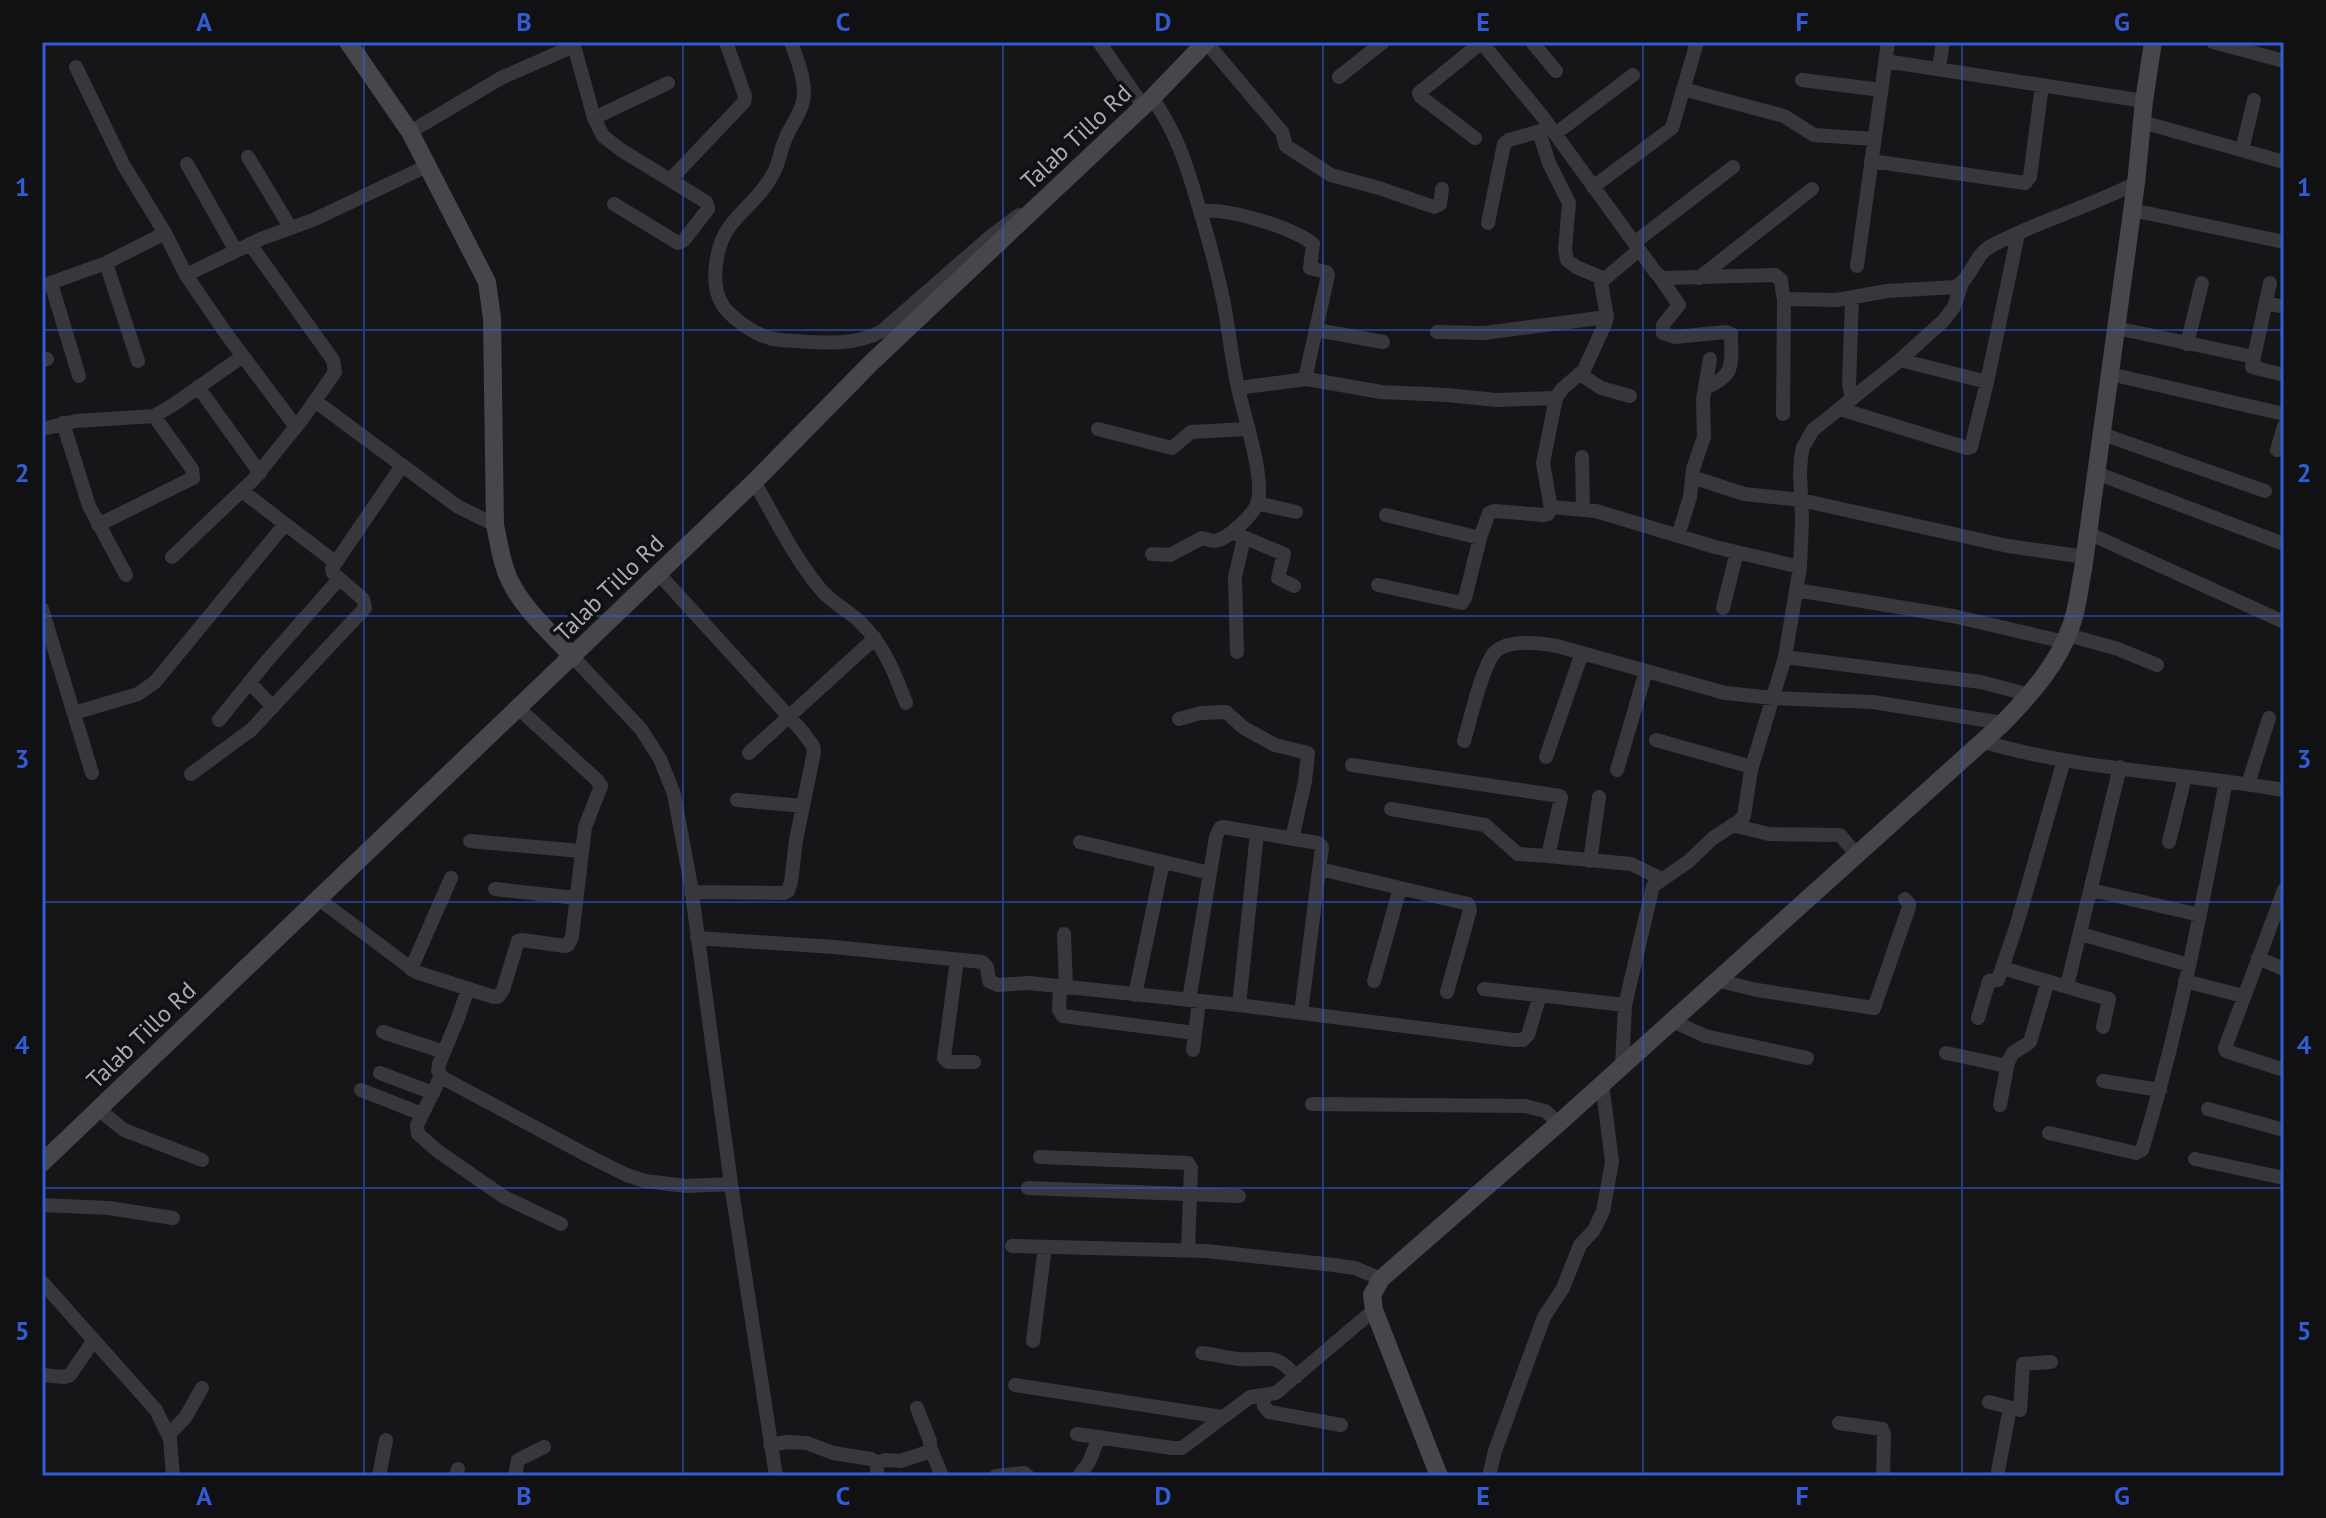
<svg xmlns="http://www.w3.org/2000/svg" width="2326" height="1518" font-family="'PT Sans',sans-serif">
<rect width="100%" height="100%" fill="#161618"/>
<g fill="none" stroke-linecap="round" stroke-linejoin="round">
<path stroke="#37383d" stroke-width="14" d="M573,42l21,76 9,18 18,14 85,52 2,7 -24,31 -6,3 -64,-39
M791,42c6,18 16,40 12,59 -3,15 -13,25 -18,39 -5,11 -6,24 -12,34 -11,21 -29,34 -43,52 -14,18 -20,56 -9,76 3,8 10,12 16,18 13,10 27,19 44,20 33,2 71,8 101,-9l109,-95 28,-21
M1099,42l44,64
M1206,42l76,90 4,14 45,29 48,13 55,19 6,-3 2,-15
M1481,42l62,75 113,156 7,5 112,-3 6,5 2,15 4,4 50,1 50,-9 68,-4c17,-8 19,-32 36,-41 47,-25 98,-39 145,-63
M1532,42l24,29
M2213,42l71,19
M1885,61l259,40
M76,67l48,99 41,67 21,42 39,57 71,95
M1939,68l4,-26
M1339,77l44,-35
M1802,80l79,10
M1683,89l101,27 30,19 60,4
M594,118l74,-35
M2142,122l142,40
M410,132l91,-54 73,-32
M1555,134l78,-59
M1475,138l-54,-41 -2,-4 63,-51
M2242,150l12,-50
M248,157l42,70
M1871,161l154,22 5,-6 12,-92
M187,164l49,87
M670,180l74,-78 1,-6 -19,-54
M1593,187l79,-59 25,-86
M2132,210l152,32
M1200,211c28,-3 92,16 113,33l-3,24 16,4 2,3 -23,104
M1488,223l16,-79 5,-4 35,-10
M1634,243l99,-76
M106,263l32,98
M1857,266l31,-224
M186,275l77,-37 50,-18 114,-54
M1659,276l20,29 -16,20v8l11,4 52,-5 5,2c0,30 6,40 -26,54
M1699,278l113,-89
M1601,282l38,-32
M51,283l28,93
M42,286l64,-23 59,-30
M1852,299l-3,85 3,15
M2266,303l18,4
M2116,328l138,29 -2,10 32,8
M1317,330l66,12
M1437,332l47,1 123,-16
M2187,344l15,-61
M2254,357l16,-74
M42,360l5,-1
M1900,360l87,22
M1580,374l21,14 29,8
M2110,374l174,40
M198,387l62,86
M1238,388l69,-9 74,13 66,3 49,5 60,-2
M315,401l142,105 38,19
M1840,409l127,39 4,-1 16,-65 31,-148
M1783,414l1,-116
M63,423l26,83 37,69
M42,429l34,-8 78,-5 19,-11 70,-49
M1098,429l74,19 19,-16 56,-3
M2102,434l163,57
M2277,450l7,-24
M1582,457l1,51
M2096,473l188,71
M1692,477l52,17 57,6 207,46 77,11
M754,482c22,37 41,78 69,110 11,12 26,19 38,31 23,22 34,51 45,80
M242,491l93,71
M1257,503l39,9
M1551,507l45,4 119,36 85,20
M1386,515l94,23
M98,525l95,-47 -1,-9 -38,-53
M2088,533l196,89
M1236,534l48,20 -6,24 16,8
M1678,536l12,-39 3,-28 11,-32 -1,-38 7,-40
M1152,554l18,1 32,-17c4,1 8,3 12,3 13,-1 41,-27 44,-40 6,-26 -14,-85 -20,-113 -6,-28 -9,-56 -14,-84 -7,-34 -16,-67 -26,-100 -11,-38 -22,-73 -46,-106
M172,557l81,-77 50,-62 32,-46 -2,-12 -83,-116
M658,573l144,158 11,15 1,6 -18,88 -5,42 -3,9 -4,2 -93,-1
M1378,585l84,18 3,-5 15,-60 9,-25 5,-2 50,4 4,-1 3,-5 -8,-46 13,-65 6,-9 22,-19 21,-46 2,-7 -7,-40 -24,-10 -9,-7 -2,-11 4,-46 -20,-40 -10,-31
M1796,590l157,26 112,26
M1723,608l14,-56
M42,609l50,164
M2068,635l50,14 39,16
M1237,652l-2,-75 9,-39
M573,657l68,72 19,30 14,35 17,92 40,298 45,292
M1785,657l196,25 49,13
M249,682l24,25
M74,713l64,-19 17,-12 130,-158
M1179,719l22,-6 25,-1 18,16 31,17 33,8 -3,28 -13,58
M219,720l47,-58 73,-83
M1656,740l96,27
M1464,741c6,-20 18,-75 31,-89 13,-13 45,-9 62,-6l168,47 49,5 99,4 130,21
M1981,741c97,29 203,32 303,49
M749,753l126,-115
M1546,757l36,-104
M1352,765l208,31 1,2 -13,58 83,8 31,15
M1617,770l29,-99
M191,774l60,-44 114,-122 -2,-9 -30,-26 -1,-5 69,-101
M2248,784l21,-66
M737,800l66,6
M1391,809l94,16 33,29 30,2
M1732,825l37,9 71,1 17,20
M470,841l111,10
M1080,842l130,31
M2169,842l16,-65
M1590,861l9,-64
M1320,869l148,35 2,6 -23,82
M495,889l81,9
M2091,890l109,25
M2284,890l-59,158 1,3 58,19
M320,900l96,72 78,25h4l5,-7 15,-49 4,-1 43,6 3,-1 4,-8 13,-110 16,-41 -4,-6 -79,-72
M1064,934l2,54
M2081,934l108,31
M697,938l137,9 148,15 5,5 2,14 9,4 31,-2 210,22 275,35h9l5,-5 12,-40
M2258,958l26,11
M957,960l-13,98 4,4h26
M2002,968l107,31 -6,28
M411,969l40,-91
M1716,980l41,10 117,18 35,-101v-3l-4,-5
M1374,981l26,-93
M2185,981l58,15
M2067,986l53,-219
M1060,987l-1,23 4,6 132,17
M468,989l-10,29 -19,46 -1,7 5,7 153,82 31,15 18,6 41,5 45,-2
M1484,989l141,16
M1135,995l28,-133
M1189,1000l27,-163 4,-9 3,-1 95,16 4,4 -21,166
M1239,1005l18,-172
M1978,1018l11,-37 9,-1 18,-53 48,-167
M1672,1021l33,15 102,22
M383,1032l61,20
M1193,1050l6,-49
M1946,1053l61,13
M1622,1066l3,-61 28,-119 36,-25 24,-23 25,-16 6,-6 7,-46 34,-113 15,-90 2,-47 -2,-47 1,-16 2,-10 10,-17 87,-70 43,-39 11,-14 8,-24
M380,1073l53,20
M441,1076l-24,49 1,9 21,18 65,45 57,27
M2103,1081l57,9
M361,1090l61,24
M1312,1104l213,2 20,5 14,12
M2000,1105l8,-43 5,-9 17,-11 18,-61
M98,1109l26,21 78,30
M2208,1109l76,21
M2049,1133l87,20 6,-3c37,-120 60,-245 84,-369
M1040,1157l148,6 3,5 -3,82
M2195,1159l89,19
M1028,1188l211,8
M42,1205l67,3 64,10
M1012,1246l194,5 128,14 21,3 26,11
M42,1282l114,128 14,29 3,37
M1033,1341l12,-94
M1202,1353c12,1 25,5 37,6 28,2 37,-8 57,18
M42,1375l22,2 6,-2 24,-35
M1015,1385l207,32
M1263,1395l1,11 5,6 72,13
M1989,1402l31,8 3,-46 28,-2
M1839,1423l43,6 2,5 -1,42
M169,1434l16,-16 17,-30
M1077,1434l95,14h10l68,-51 26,-4 98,-83
M770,1445l17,-3 20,1 26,10 38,6 6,4v13
M930,1447l12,29
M877,1463l8,-3 15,1 28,-9 2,-5v-6l-13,-33
M379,1476l7,-36
M456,1476l2,-7
M515,1476l3,-16 26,-13
M996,1476l28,-3 4,3
M1079,1476l10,-14 10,-25
M1489,1476l6,-25 49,-134 19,-29 17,-43 14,-15 9,-19 9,-49 -10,-79
M1997,1476l13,-68"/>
<path stroke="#45474d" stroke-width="18" d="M348,42l62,90 77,150 5,36 3,207c4,18 6,37 14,54 14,30 42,54 64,78
M42,1163l712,-681 118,-120 280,-264 54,-56
M1439,1476l-65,-166 -2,-15 9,-16 178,-156 444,-400c28,-29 55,-59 68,-97 7,-18 8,-38 12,-56l53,-387 8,-82 9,-59"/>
</g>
<path fill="none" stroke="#325cd3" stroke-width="2" stroke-opacity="0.55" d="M364,42v1434M683,42v1434M1003,42v1434M1323,42v1434M1643,42v1434M1962,42v1434M42,330h2242M42,616h2242M42,902h2242M42,1188h2242"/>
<g text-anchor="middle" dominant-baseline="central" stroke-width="7" stroke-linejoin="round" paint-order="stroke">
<g font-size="24" fill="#a8adb8" stroke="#111113">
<text transform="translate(1076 137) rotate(-43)">Talab Tillo Rd</text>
<text transform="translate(609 588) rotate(-44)">Talab Tillo Rd</text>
<text transform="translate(141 1035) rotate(-44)">Talab Tillo Rd</text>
</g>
</g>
<rect width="2326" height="1518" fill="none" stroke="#111113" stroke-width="88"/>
<rect x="44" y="44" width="2238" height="1430" fill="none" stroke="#325cd3" stroke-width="3"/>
<g font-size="26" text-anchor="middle" font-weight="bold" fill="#325cd3">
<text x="204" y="31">A</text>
<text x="524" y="31">B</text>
<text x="843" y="31">C</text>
<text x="1163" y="31">D</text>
<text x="1483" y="31">E</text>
<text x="1802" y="31">F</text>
<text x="2122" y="31">G</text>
<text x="22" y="196">1</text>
<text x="2304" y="196">1</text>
<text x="22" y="482">2</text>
<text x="2304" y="482">2</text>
<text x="22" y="768">3</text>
<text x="2304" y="768">3</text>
<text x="22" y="1054">4</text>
<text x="2304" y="1054">4</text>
<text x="22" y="1340">5</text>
<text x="2304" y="1340">5</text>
<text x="204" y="1505">A</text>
<text x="524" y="1505">B</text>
<text x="843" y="1505">C</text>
<text x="1163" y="1505">D</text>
<text x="1483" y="1505">E</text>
<text x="1802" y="1505">F</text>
<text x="2122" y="1505">G</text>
</g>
</svg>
